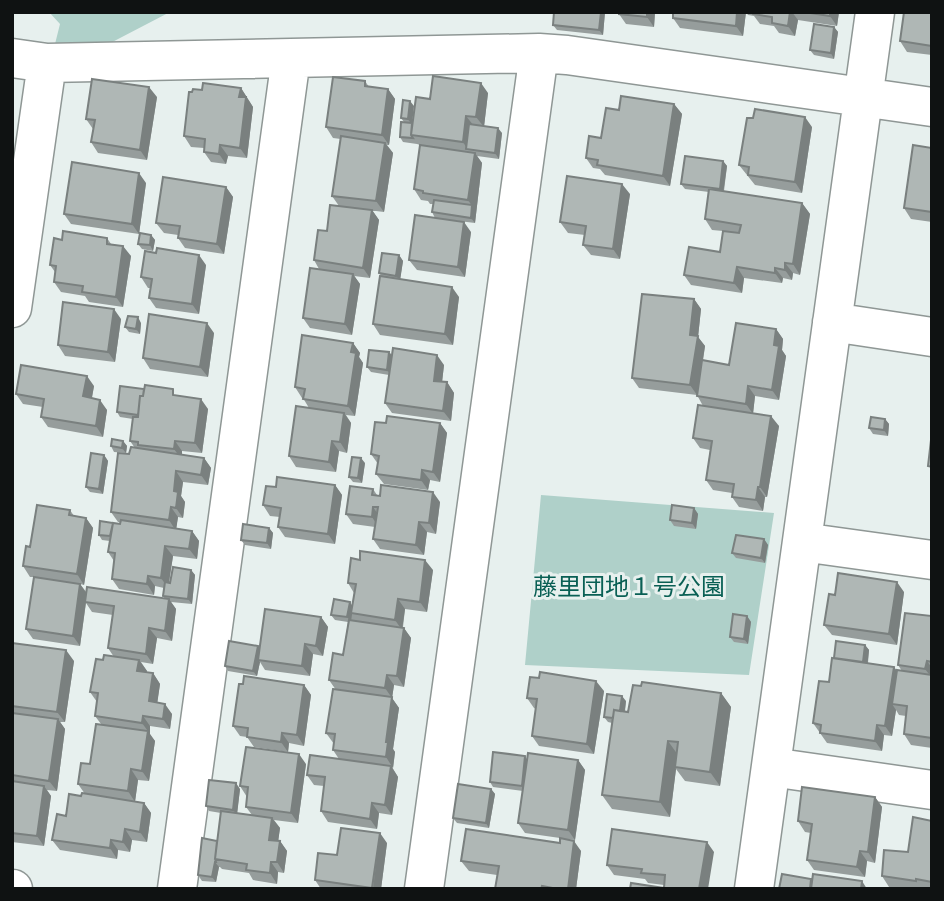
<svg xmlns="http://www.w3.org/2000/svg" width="944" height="901" font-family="'Space Grotesk','Noto Sans JP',sans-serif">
<rect width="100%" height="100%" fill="#e7f0ee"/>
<path fill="#afd0c9" d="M49,12h121l-123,64 13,-52z
M541,495l233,18 -25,162 -224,-10z"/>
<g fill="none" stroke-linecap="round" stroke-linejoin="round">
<defs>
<path id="minor" d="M12,58l35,5 492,-10 28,2 365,52
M12,308l35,-245
M832,322l100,15
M802,542l130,18
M771,767l161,23
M12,889h1
M177,889l114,-831
M424,889l115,-836
M754,889l121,-877"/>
</defs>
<use href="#minor" stroke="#8f9795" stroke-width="41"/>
<use href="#minor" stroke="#fff" stroke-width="38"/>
</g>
<path fill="#969d9c" d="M605,12l-2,23 -46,-5 -4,-5z
M655,12l-1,15 -28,-3 -7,-10z
M673,12h73l-3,24 -63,-8 -7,-10z
M746,12h93l-2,14 -39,-6 -3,16 -16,-3 -5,-7 -14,-2 -6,-8 -6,-1z
M932,12v43l-25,-3 -7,-11z
M834,27l4,5 -4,27 -20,-4 -4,-5z
M365,81l4,6 19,2 7,10 -6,46h-2l6,8 -9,59 -16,-2h4l7,10 -9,58 -16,-2 6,8 -8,51 -42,-7 -7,-10 16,-49 -5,-9 25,-54 -7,-10 9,-57 -8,-1 -7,-11z
M241,88l12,19 -6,51 -19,-2 -2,8 -15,-2 -7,-10v-4l-13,-1 -7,-11 8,-44 10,-2z
M488,93l-4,33 18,7 -3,26 -22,-3 5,7 -7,60 -40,-5 -3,-6 1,-8h-3l-2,-3 -7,-1 -7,-11 6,-44 -3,-1 -14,-2 -3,-5 4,-15 -3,-4 2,-18 9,23 18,-24z
M157,97l-10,63 -49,-7 -7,-11 2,-13 -7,-10z
M674,104l8,10 -12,72 -65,-11 -5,-6 -7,-1 -7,-10 15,-20 18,-28z
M812,127l-10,66 -47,-8 -16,-20z
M932,148v74l-21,-3 -7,-11z
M723,161l4,5 -3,25 78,12 8,11 -10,61 -7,-2 -1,7 -9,-2 -1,5 -38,-5 -2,15 -51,-8 -7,-10 36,-23 3,-21 -11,-1 -7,-11 4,-27 -24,-3 -4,-5z
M146,183l-7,51 -68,-10 -7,-10z
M226,187l7,10 -9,57 -39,-6 -7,-10v-3l-14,-2 -8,-10z
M630,194l-10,65 -29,-4 -8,-10 2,-10 -17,-2 -8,-11z
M471,232l-6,45 -48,-7 -8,-10z
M151,235l4,5 -2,11 -11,-2 -4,-5z
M107,238l4,6 20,12 -8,51 -34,-5 -4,-6 -24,-4 -7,-10 1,-10 -5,-7 12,-25z
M399,255l4,6 -3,18 59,18 -6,48 -73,-10 -7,-11 9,-47 -3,-4z
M206,265l-7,49 -43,-6 -7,-10 2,-10h-3l-7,-11z
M694,299l7,10 -3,28 7,9 -2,15 26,4 47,-36 7,10 -1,11 4,6 -7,44 -24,-4 -2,17 26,13 -12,71h-2l-2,14 -24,-4 -7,-10v-4l-19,-3 -7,-10 4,-30 -10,-2 -7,-10 10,-32 -6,-11 -58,-7 -7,-10z
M121,319l-6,43 -50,-6 -7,-11z
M141,323l-1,11 -11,-2 -4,-5z
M214,333l-6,44 -58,-8 -7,-11z
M353,343l7,10 -1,4 4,6 -8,53 -9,-1 5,8 -4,30 -8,-2 -3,21 -40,-5 -7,-11 20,-48 -6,-10h-1l-7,-11z
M389,352l3,3 52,10 -2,17h5l7,11 -3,28 -59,-8 -7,-10 4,-28 -18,-3 -4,-5z
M94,386l-2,12 15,12 -4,27 -55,-10 -7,-10 2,-10 -20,-3 -7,-10z
M178,396l30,13 -6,44 -20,-2v4l22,3 7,10 -3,17 -25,-3 -2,14 4,6 -2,16 -5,-1 -2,11 16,3 7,10 -2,18 -24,-3 -4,27h1l21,-13 4,5 -3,29 -21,-2 5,7 -4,32 -15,-3 -4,26 -12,-2 6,9 -1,2h7l7,11 -3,19 15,11 -2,15 -20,-3 -1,8 6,7 -6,40 -11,-1 -3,21 9,2 7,10 -4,29 -15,-2 -2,12 -12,-2 -1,9 -57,-9 -8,-10 14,-24 15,-20 4,-2 -7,-10 12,-20 11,-40 -6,-8 2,-14 -7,-10 13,-32 11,-3 -6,-9 5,-33 -21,-3 -6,-9 -6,43 -47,-7 -7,-10 8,-52h-4l-7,-11 7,-19 40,-37 4,6 12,2 7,10 -9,57 -4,-1 7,9 78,6 -2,-3 1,-8 -9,-2 -1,9 -35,-6 -7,-10 2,-18 -6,-9 2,-11 -8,-1 -3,-5 21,-11v-2h-2l-7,-10 18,-58 6,-6 -5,-7 3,-22 -13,-2 -3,-5z
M885,419l4,5 -1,12 -15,-2 -4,-6z
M386,423h54l7,10 -7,49 -10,-2 -2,10 -44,-6 -8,-10 2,-10 -7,-10z
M123,441l4,5 -1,7 -12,-1 -3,-6z
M104,455l4,6 -5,33 -13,-2 -4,-5z
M365,463l-3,20 -9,-1 -4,-5z
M335,485l7,10 -7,49 -50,-7 -7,-10 2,-10 -10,-1 -7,-11 13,-18z
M373,489l4,6 63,7 -4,32 -9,-2 -3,23 -44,-6 -7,-10 2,-12 -22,-3 -7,-10z
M694,508l4,6 -2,15 -22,-3 -4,-6z
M269,528l4,5 -2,16 -26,-4 -4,-5z
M764,539l4,6 -3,18 -29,-5 -4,-5z
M433,570l-6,42 -22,-3 -2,18 8,11 -7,49 -10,-2 -2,13 7,10 -6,41 2,3 -2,16 -1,-1 6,10 -6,38 -13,-2 -2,16 -49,-7 -7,-11 3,-25 -10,-1 -7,-10 32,-16 -6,-9 1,-6 -8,-11 10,-43 -7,-10 14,-25 5,-33 -13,-2 -4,-5 21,-9 2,-13 -6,-10z
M904,592l-7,53 -65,-10 -8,-10 11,-30z
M932,609v139l-21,-3 -7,-11 2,-18 -7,-1 -3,-5 -4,26 -8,-1 -2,16 -55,-8 -14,-20 16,-41 5,-24 31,-13 4,5 -1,13 26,4 3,4h5l-4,-6 33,-49z
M747,616l4,6 -3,22 -14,-2 -4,-5z
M321,617l7,10 -5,29 -10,-2 -3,22 -45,-6 -5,-8 -3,14 -29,-5 -3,-5 33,-20 2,3z
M12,643l62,18 -9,61h-5l5,7 -8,62 -10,-1 4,6 -7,50 -32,-4z
M539,678l65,13 -10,63 -55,-8 -7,-10 4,-27 -2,-1 -7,-10z
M304,685l7,10 -7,51 -15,-3 -1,9 -34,-5 -7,-10 -7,-1 -7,-10z
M721,693l10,14 -11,79 -35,-5 -9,-12 -6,48 -58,-8 -10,-14 10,-72 -4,-1 -4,-5 22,-16 -1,11h3z
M525,756l2,4h51l7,10 -10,70 -12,-1 18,12 -5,38h-81l2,-14 -28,-4 -8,-10 99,-18v-5l-35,-5 -7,-10 5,-32 -30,-4 -3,-5z
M306,764l-8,59 -24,-3 6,8 -2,13h2l7,10 -3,22 -6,-1 -1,12 -24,-4 -4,-7 -27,-4 -2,-2h-1l-3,15 -14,-1 -4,-6 19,-34 4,-28 -12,-2 -3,-5 34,-17 -3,24 15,2 -6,-8 1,-10 -7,-11z
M491,789l4,5 -6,34 -32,-5 -4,-5z
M875,797l7,10 -7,56 -8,-2 -2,16 -51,-7 -7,-10 4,-27 -6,-1 -7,-11z
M932,821v68h-28l-15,-2 -7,-11 26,-24z
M387,843l-6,46h-60l-6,-9 22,-25z
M714,852l-50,36v-3l-16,-2 -3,-4 -31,-4 -7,-10z"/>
<path fill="#7a807f" d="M601,12h4l-2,23 -4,-5z
M647,12h8l-1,15 -7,-10z
M737,12h9l-3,24 -7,-10z
M790,12h2l6,8 -3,16 -7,-10z
M830,12h9l-2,14 -7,-10z
M834,27l4,5 -4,27 -3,-6z
M481,83l7,10 -4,34 -8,-10z
M149,87l8,10 -10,63 -7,-10z
M241,88l12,19 -6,51 -7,-10 -1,-51z
M388,89l7,10 -6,46 -7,-10z
M410,101l4,5 -2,19 -4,-6z
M674,104l8,10 -12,72 -7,-10z
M466,116l8,10 -6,24 -5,-8z
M805,117l7,10 -10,66 -7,-11z
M498,128l4,5 -3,26 -4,-6z
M385,143l8,10 -9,59 -8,-11z
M220,145l8,11 -2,8 -7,-10z
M475,153l7,10 -7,60 -4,-5 1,-12 -4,-6z
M723,161l4,5 -4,28 -3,-5z
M139,173l7,10 -7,51 -7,-10z
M622,184l8,10 -10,65 -7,-10z
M226,187l7,10 -9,57 -7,-10z
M802,203l8,11 -10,61 -7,-11z
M372,210l7,10 -9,58 -7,-10z
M464,222l7,10 -6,45 -7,-10z
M151,235l4,5 -2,11 -3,-6z
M123,246l8,10 -8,51 -7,-10z
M199,255l7,10 -7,49 -7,-10z
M399,255l4,6 -3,20 -4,-5z
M785,263l8,10 -1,7 -7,-10z
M737,267l7,11 -2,15 -8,-10z
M775,268l8,10 -1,5 -7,-10z
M353,274l7,10 -8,51 -7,-11z
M452,287l7,10 -6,48 -8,-11z
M694,299l7,10 -3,28 7,9 -8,49 -7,-10v-50z
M114,309l7,10 -6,43 -7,-10z
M138,317l3,6 -1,11 -4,-5z
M207,323l7,10 -6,44 -8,-10z
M776,329l7,10 -1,11 4,6 -7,44 -7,-10 2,-45z
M353,343l7,10 -1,4 4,6 -8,53 -7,-10z
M389,352l4,5 -2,18 -4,-5z
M437,355l7,10 -3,26 -7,-10z
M87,376l7,10 -4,21 -7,-11z
M447,382l7,11 -3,28 -8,-10z
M748,386l7,10 -2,18 -7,-10z
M201,399l7,10 -6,44 -7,-10z
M100,400l7,10 -4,27 -7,-11z
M344,413l7,10 -4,30 -7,-11z
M771,416l8,10 -12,71 -7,-10z
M885,419l4,5 -1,12 -4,-6z
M440,423l7,10 -7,49 -7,-10z
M123,441l4,5 -1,7 -4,-5z
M175,441l7,10v9l-8,-11z
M332,441l7,10 -3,21 -7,-10z
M104,455l4,6 -5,33 -4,-5z
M204,458l7,10 -3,17 -7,-10z
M361,458l4,5 -3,20 -4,-5z
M422,470l8,10 -2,10 -7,-10z
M176,471l7,11 -2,14 4,6 -2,16 -7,-10 -2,-17z
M335,485l7,10 -7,49 -7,-10z
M758,487l7,10 -2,14 -7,-11z
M433,492l7,10 -4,32 -7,-11z
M171,507l7,10 -2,14 -7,-11z
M373,507l7,10 -1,11 -7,-11z
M694,508l4,6 -2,15 -4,-6z
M86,518l7,10 -9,57 -7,-11z
M419,522l8,10 -3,23 -8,-10z
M269,528l4,5 -2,16 -4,-6z
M192,531l7,10 -2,18 -8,-10z
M764,539l4,6 -3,18 -4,-5z
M165,546l8,10 -5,32 -7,-10z
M425,560l8,10 -6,42 -7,-10z
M191,570l4,5 -3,29 -4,-5z
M148,576l7,10 -1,9 -7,-11z
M897,582l7,10 -7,53 -8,-11z
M80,584l7,10 -7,52 -7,-10z
M169,599l7,10 -4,32 -7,-10z
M398,599l7,10 -3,21 -7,-10z
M350,602l3,5 -2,15 -4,-5z
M747,616l4,6 -3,22 -4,-5z
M321,617l7,10 -5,29 -7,-10z
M149,628l8,10 -4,26 -7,-10z
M404,628l7,10 -7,49 -7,-11z
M305,644l8,10 -3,22 -8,-10z
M865,645l4,5 -2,18 -4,-6z
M258,646l3,6 -3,8 2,2 -3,14 -4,-5z
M66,650l8,11 -9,61 -8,-10z
M139,660l8,11 -3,11 -7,-11z
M927,661l5,7v10l-7,-9z
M894,667l7,10 -9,27 4,6 -4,26 -7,-10z
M153,673l7,11 -4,28 -7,-11z
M387,675l7,10 -2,13 7,10 -6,41 2,3 -2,16 -7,-11v-15l6,-44 -7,-10z
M596,681l8,10 -10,63 -7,-10z
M304,685l7,10 -7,51 -7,-11z
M721,693l10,14 -11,79 -10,-14z
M622,696l4,5 -3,23 -4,-6z
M165,704l7,10 -2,15 -7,-10z
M143,716l7,10v8l-8,-11z
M58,719l7,10 -8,62 -8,-10z
M877,725l7,10 -2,16 -7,-10z
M148,731l7,10 -6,40 -7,-10z
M282,733l7,10 -1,9 -7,-10z
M668,741l10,14 -3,12 1,2 -6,48 -10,-15z
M299,754l7,10 -8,59 -7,-10z
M525,756l3,6 -3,29 -3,-5z
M578,760l7,10 -10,70 -7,-10z
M391,766l7,11 -6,38 -7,-10z
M131,769l7,11 -3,22 -7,-11z
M236,783l4,6 -3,26 -4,-5z
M44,786l7,10 -7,50 -7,-10z
M491,789l4,5 -6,34 -3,-5z
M875,797l7,10 -7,56 -7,-11z
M144,803l7,10 -4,29 -7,-10z
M372,803l7,10 -2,16 -7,-10z
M272,818l8,10 -3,22 -8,-10z
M125,829l7,11 -2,12 -7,-10z
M380,833l7,10 -6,46h-8z
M111,840l7,10 -1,9 -7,-11z
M280,841l7,10 -3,22 -7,-11z
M574,841l7,10 -5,38h-8z
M707,842l7,10 -6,37h-9z
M860,851l7,10 -2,16 -8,-10z
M215,862l4,5 -3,15 -4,-5z
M271,862l7,10 -1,12 -7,-11z
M862,881l5,8h-6z"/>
<path fill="#afb7b5" stroke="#7a807f" stroke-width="2" d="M554,12h47l-2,18 -46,-5z
M619,12h28v5l-28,-3z
M673,12h64l-1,14 -63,-8z
M753,12h37l-2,14 -16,-3v-6l-19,-3z
M804,12h26v4z
M904,12h28v34l-32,-5z
M814,24l20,3 -3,26 -21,-3z
M433,76l48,7 -5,34 -10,-1 -3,26 -52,-7 5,-38 14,2z
M333,77l32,4v5l23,3 -6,46 -56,-8z
M92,79l57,8 -9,63 -49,-8 4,-22 -9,-1z
M203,83l38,5 -2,9h7l-6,51 -20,-3 -1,9 -15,-2 1,-13 -21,-3 5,-44h3l1,-3 9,1z
M621,96l53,8 -11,72 -66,-11 1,-5 -12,-2 3,-22 12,2 5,-30 13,2z
M403,100l7,1 -2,18 -7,-1z
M755,109l50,8 -10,65 -47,-7 1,-8 -10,-2 8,-47h6z
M401,122l11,1 -1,12 2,3 -13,-1z
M469,124l29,4 -3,25 -29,-4z
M341,136l44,7 -9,58 -44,-5z
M420,145l55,8 -7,47 -45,-7v-2l-9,-2z
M913,145l19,3v64l-28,-4z
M685,156l38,5 -3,28 -39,-5z
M72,162l67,11 -7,51 -68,-10z
M567,176l55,8 -9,65 -30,-4 3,-19 -26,-4z
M163,177l63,10 -9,57 -39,-6 2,-12 -24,-3z
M709,189l93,14 -9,61 -8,-1v7l-10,-2v5l-38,-6 -3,16 -50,-8 5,-28 31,5 3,-21 16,2 2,-8 -36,-6z
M434,200l38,5 -1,13 -39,-6z
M330,205l42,5 -9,58 -49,-8 4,-30 9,1z
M415,215l49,7 -6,45 -49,-7z
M63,231l44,7v6l16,2 -7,51 -34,-5 1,-6 -29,-4 2,-16 -6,-1 4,-27 8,2z
M140,233l11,2 -1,10 -12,-1z
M157,248l42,7 -7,49 -43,-6 3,-19 -11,-2 4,-26 11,2z
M382,253l17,2 -3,21 -17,-3z
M310,268l43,6 -8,50 -42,-6z
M380,276l72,11 -7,47 -72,-10z
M642,294l52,5 -4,36 8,1 -8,49 -58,-7z
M63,302l51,7 -6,43 -50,-7z
M149,314l58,9 -7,44 -57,-9z
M128,316l10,1 -2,12 -11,-2z
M736,323l40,6 -2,16 5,1 -7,44 -24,-4 -2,18 -49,-8 5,-36 27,5z
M302,335l51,8 -2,9 5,1 -8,53 -45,-7 2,-10 -10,-2z
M393,348l44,7 -3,26 13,1 -4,29 -58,-8z
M369,350l20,2 -2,18 -20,-3z
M21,365l66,11 -4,20 17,4 -4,26 -55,-9 3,-18 -28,-5z
M145,385l28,4v6l28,4 -6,44 -20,-2 -1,8 -36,-4v-3l-8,-1 3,-24h5l2,-21h3z
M120,386l24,3 -1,7h-3l-2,19 -21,-3z
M698,405l73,11 -11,71h-2l-2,13 -24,-3 2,-13 -28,-4 6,-39 -19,-3z
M296,406l48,7 -4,29 -8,-1 -3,21 -40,-6z
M387,416l53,7 -7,49 -11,-2 -1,10 -45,-6 3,-18 -8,-2 4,-32 11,1z
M871,417l14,2 -1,11 -15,-2z
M112,439l11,2 -1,7 -11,-2z
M931,440h1v27l-4,-1z
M131,447l73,11 -3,17 -25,-4 -2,20 4,1 -2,16 -5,-1 -2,13 -58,-8 7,-59 11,1z
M91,453l13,2 -5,34 -13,-2z
M352,457l9,1 -3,20 -9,-1z
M277,477l58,8 -7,49 -50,-7 3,-19 -18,-3 3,-19 10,1z
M381,485l52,7 -4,31 -10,-1 -3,23 -43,-6 5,-32h-5l-1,10 -26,-3 4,-28 23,3 -1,6 8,1z
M37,505l33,5 -1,5 17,3 -9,56 -54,-8 3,-20 4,1z
M672,505l22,3 -2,15 -22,-3z
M121,520l71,11 -3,18 -24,-3 -4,32 -13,-2 -1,8 -35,-5 3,-26 -7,-1 5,-29 7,1z
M100,521l13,2 -3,13 -11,-1z
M243,524l26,4 -2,15 -26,-3z
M736,535l28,4 -3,19 -29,-5z
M360,551l65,9 -5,42 -22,-3 -3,21 -44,-7 5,-29 -8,-1 3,-25 9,2z
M173,567l18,3 -3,29 -25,-3 2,-14 5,1z
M838,573l59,9 -8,52 -65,-9 5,-31 6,1z
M34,577l46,7 -7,52 -47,-7z
M87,587l82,12 -4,32 -16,-3 -3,26 -38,-6 6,-42 -29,-4z
M334,599l16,3 -3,15 -16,-2z
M265,609l56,8 -5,29 -11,-2 -3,22 -44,-6z
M932,609v53l-5,-1 -2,8 -27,-4 7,-52 26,3z
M733,614l14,2 -3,23 -14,-2z
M349,620l55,8 -7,48 -10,-1 -2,13 -56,-8 4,-27 10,2z
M229,641l29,5 -5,25 -28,-5z
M836,641l29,4 -2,17 -29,-4z
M12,643l54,7 -9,62 -45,-6z
M104,655l35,5 -2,11 16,2 -4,28 16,3 -2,15 -20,-3 -1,7 -47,-7 3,-23 -8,-1 6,-33 7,1z
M832,658l62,9 -9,59 -8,-1 -2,16 -55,-8 1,-8 -8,-2 6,-42 10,1z
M897,670l35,5v63l-28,-4 3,-28 -15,-2z
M540,672l56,9 -9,63 -55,-8 5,-37 -10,-1 3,-21 9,1z
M244,676l60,9 -7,50 -15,-2 -1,9 -34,-5 1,-9 -15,-2 6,-42h4z
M642,682l79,11 -11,79 -35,-5 3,-25 -10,-1 -8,61 -58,-7 12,-85 14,2 5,-27 8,1z
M333,689l59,8 -6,45h2l-2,15 -53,-7 2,-16 -9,-1z
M607,694l15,2 -2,15 -6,-1 -1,8 -9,-1z
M12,713l46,6 -9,62 -37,-6z
M96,724l52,7 -6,40 -11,-2 -3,22 -50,-7 3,-21 9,1z
M246,747l53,7 -8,59 -45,-6 2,-20 -8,-1z
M493,752l32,4 -3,30 -32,-4z
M528,753l50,7 -10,70 -50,-7z
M310,755l81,11 -6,39 -13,-2 -2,16 -49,-8 4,-34 -18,-2z
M209,780l27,3 -3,27 -27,-4z
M12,781l32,5 -7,50 -25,-3z
M458,784l33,5 -5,34 -33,-5z
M802,787l73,10 -7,55 -8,-1 -3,16 -50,-7 5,-36 -14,-3z
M82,793l62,10 -4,29 -15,-3 -2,13 -12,-2 -1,8 -58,-8 5,-26 9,2 3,-22 12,2z
M221,811l51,7 -3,22 11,1 -3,21h-6l-1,11 -24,-3 1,-6 -32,-5z
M913,817l19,4v61l-16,-3v2l-34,-5 2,-26 24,2z
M341,828l39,5 -8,55 -57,-8 3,-27 19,2z
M466,829l94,14v-5l14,3 -6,48h-15v-1l-11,-2 -1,3h-46l4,-23 -38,-5z
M612,829l95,13 -8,47h-69l1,-6 33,5 1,-13 -24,-2 1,-4 -35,-4z
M202,838l15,3 -2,18 1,3h-1l-3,15 -14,-2z
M782,874l29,5 -1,10h-31z
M813,874l49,7 -1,8h-50z"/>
<g text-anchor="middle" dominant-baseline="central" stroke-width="6" stroke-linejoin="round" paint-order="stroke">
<g font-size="24" fill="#095f54" stroke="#e7f0ee">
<text x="629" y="586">藤里団地１号公園</text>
</g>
</g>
<rect width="944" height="901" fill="none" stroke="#0f1212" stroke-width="28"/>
</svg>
